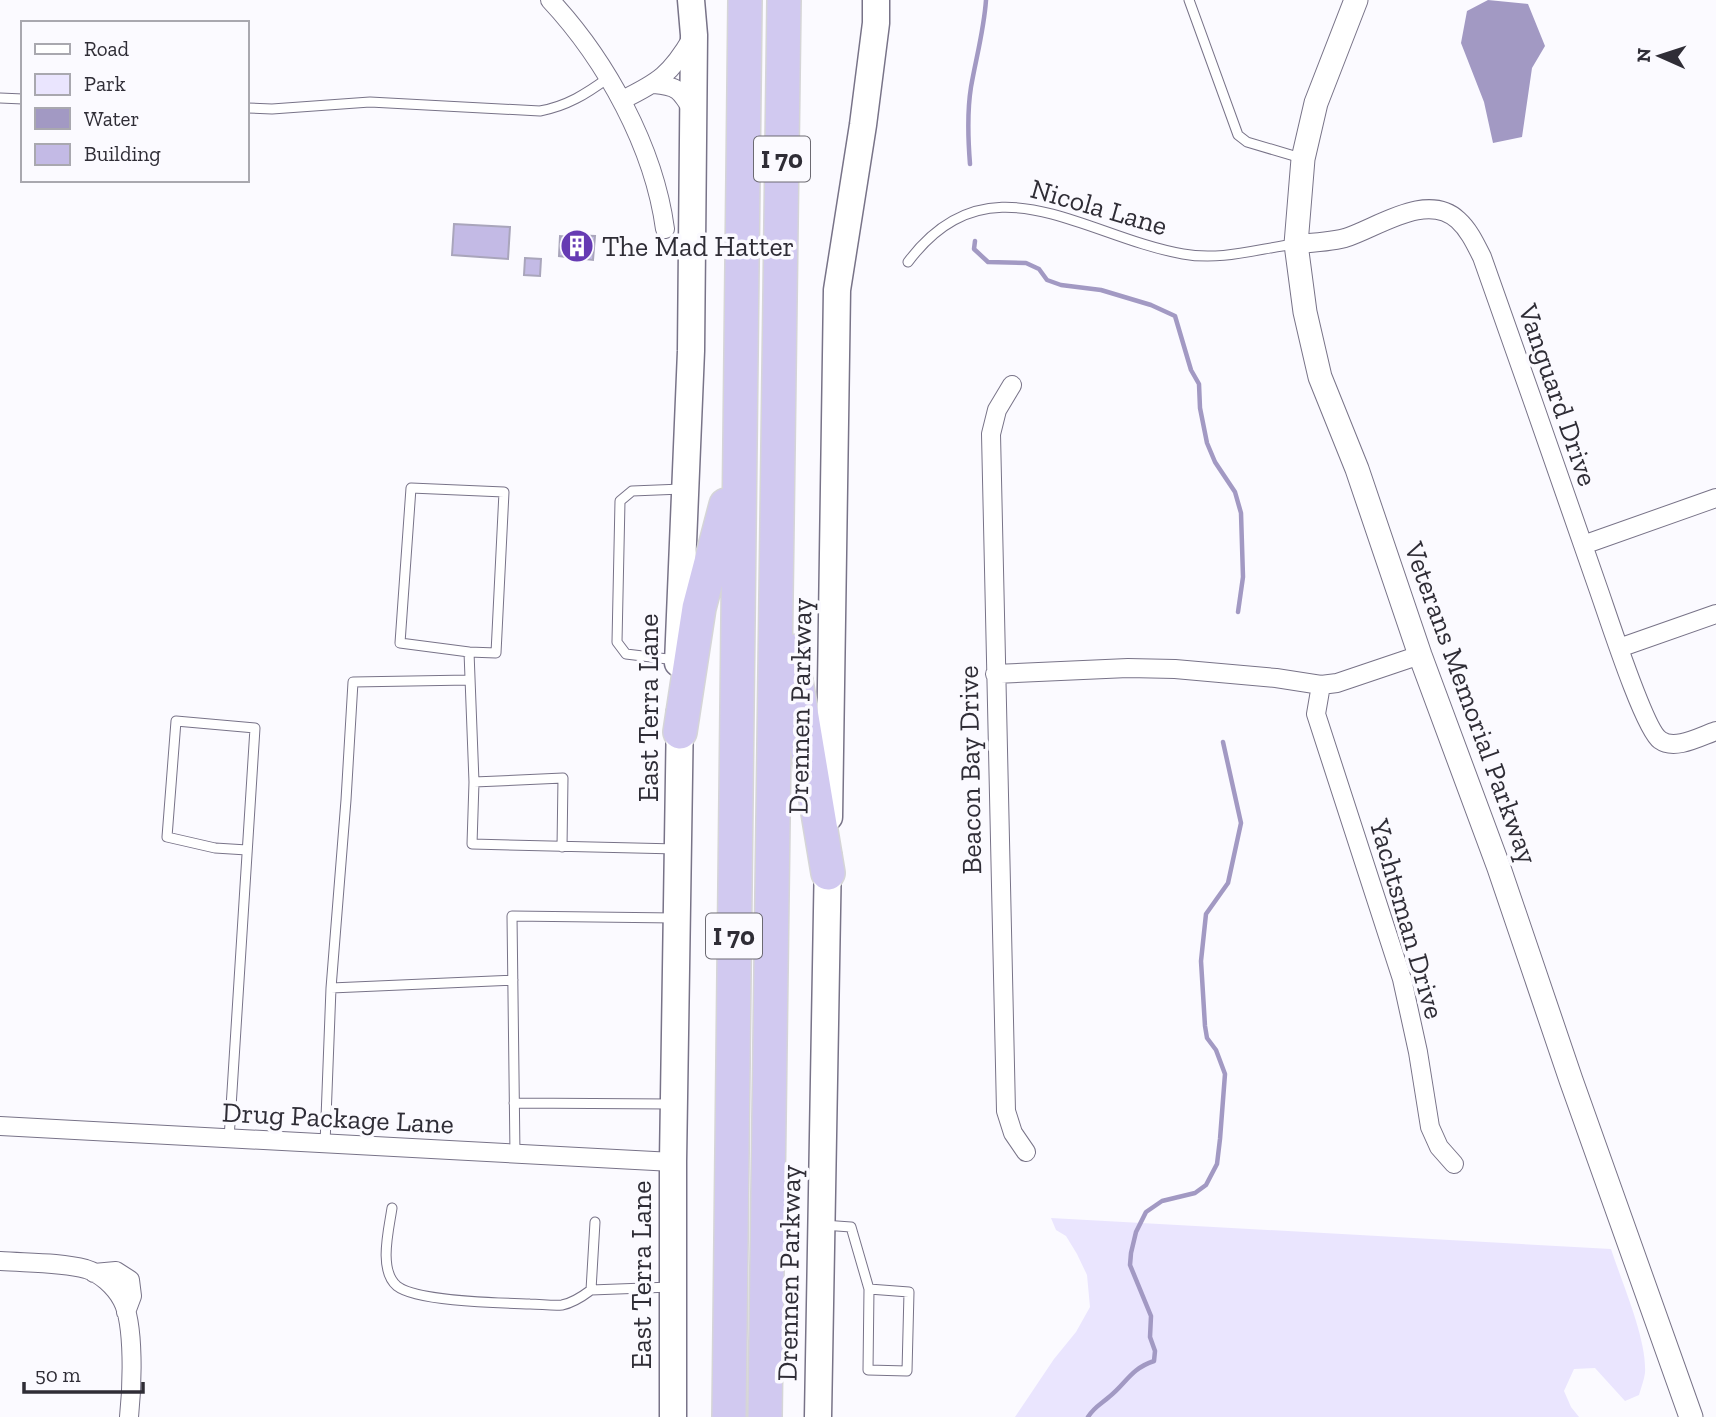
<svg xmlns="http://www.w3.org/2000/svg" width="1716" height="1417" font-family="'Zilla Slab',serif">
<rect width="100%" height="100%" fill="#fbfaff"/>
<path fill="#eae5fe" d="M1051,1218l560,31c11,34 36,90 34,124 -1,7 -4,15 -6,22l-14,6 -30,-33 -21,1 -10,22 7,16 8,10h-564l39,-58 22,-27 14,-25 -3,-32 -10,-21 -11,-18 -10,-6z"/>
<path fill="#a299c3" d="M1488,0l40,4 17,42 -13,22 -10,69 -29,6 -9,-41 -23,-59 6,-32z"/>
<g fill="none" stroke-linecap="round" stroke-linejoin="round">
<path stroke="#a299c3" stroke-width="4.5" d="M970,164c-2,-25 -3,-52 1,-77 5,-29 13,-57 15,-87
M975,241l-1,8 14,13 38,1 13,6 8,11 14,5 40,5 50,15 24,11 16,54 8,14 1,24 7,35 8,19 20,30 6,21 2,64 -5,35
M1088,1417c6,-10 13,-13 21,-20 17,-13 21,-28 45,-36l1,-10 -5,-14 1,-21 -21,-51 1,-12 5,-21 10,-20 16,-11 33,-8 11,-8 11,-21 3,-25 5,-65 -9,-24 -9,-12 -2,-12 -4,-65 5,-47 22,-31 13,-60 -18,-81"/>
</g>
<path fill="#c3bae5" stroke="#a9a5bb" stroke-width="2" d="M454,224l56,3 -2,32 -56,-4z
M571,235l24,1 -2,24 -34,-4 1,-20 10,1z
M525,258l16,1 -1,17 -16,-1z"/>
<g fill="none" stroke-linecap="round" stroke-linejoin="round">
<defs>
<path id="service" d="M1189,0l49,135 9,7 54,16
M0,98l23,1
M247,108l25,1 98,-7 170,9c27,-5 46,-17 68,-33
M908,262c81,-108 174,-26 275,-8 38,7 74,-5 112,-10
M469,652l-69,-9 11,-155 93,4 -8,161 -27,-1 5,130 -2,62 205,5
M676,660l-50,-6 -9,-12 3,-141 12,-10 50,-2
M474,782l89,-4 -1,69
M331,988l15,-188 7,-118 116,-2
M514,1103l156,1
M229,1139l26,-411 -79,-7 -9,116 48,11 32,2
M325,1144l6,-156 182,-8
M515,1154l-3,-238 163,2
M392,1208c-3,21 -14,62 5,78 20,16 106,17 133,18 10,0 23,2 32,1 11,-2 21,-9 29,-15l80,-3
M823,1225l28,2 18,62 -1,81 39,1 2,-79 -40,-3
M591,1290l4,-68"/>
<path id="minor" d="M550,0c56,60 104,147 115,229
M654,84c24,2 26,6 39,27
M622,100c37,-18 49,-26 70,-62
M1296,244c16,-1 33,-2 49,-6 32,-10 82,-47 113,-18 11,10 17,23 24,37 39,110 78,221 116,331 9,25 46,141 62,152 15,11 41,-4 56,-9
M1012,385l-15,25 -6,24 15,677 7,22 13,19
M1583,545l133,-47
M1619,648l97,-34
M995,674l133,-6 47,1 101,9 45,7 16,-2 83,-28
M1321,685l-5,29 86,265 16,73 12,75 9,20 15,17
M0,1126l673,36
M0,1261c28,2 59,1 86,8 14,4 29,18 36,31 13,24 10,89 7,117
M94,1273l22,-2 14,9 2,16 -6,16"/>
<path id="tertiary" d="M1356,0l-40,103 -13,56 -7,85 9,68 15,65 37,92 63,186 79,213 72,212 120,337"/>
<path id="secondary" d="M678,663l13,-312 3,-316 -3,-35
M829,817l8,-527 26,-165 13,-102v-23
M673,1417v-255l7,-450
M818,1417l10,-562"/>
<path id="motorway" d="M791,651l37,222
M680,732l19,-124 27,-103
M729,1417l16,-1417
M765,1417l19,-1417"/>
</defs>
<use href="#service" stroke="#787388" stroke-width="11"/>
<use href="#minor" stroke="#787388" stroke-width="20"/>
<use href="#tertiary" stroke="#787388" stroke-width="25"/>
<use href="#secondary" stroke="#787388" stroke-width="29"/>
<use href="#motorway" stroke="#d5d5d7" stroke-width="36"/>
<use href="#service" stroke="#fff" stroke-width="9"/>
<use href="#minor" stroke="#fff" stroke-width="18"/>
<use href="#tertiary" stroke="#fff" stroke-width="23"/>
<use href="#secondary" stroke="#fff" stroke-width="26"/>
<use href="#motorway" stroke="#d1c9f0" stroke-width="33"/>
</g>
<defs>
<symbol id="building-disc" viewBox="-11 -11 22 22"><circle r="9.5" fill="#663bb3" stroke="#fbfaff"/><path d="M-4-6H4V6H1V3H-1V6H-4ZM-2.5-4.3h1.7v1.8h-1.7ZM.8-4.3h1.7v1.8H.8ZM-2.5-1h1.7V.8h-1.7ZM.8-1h1.7V.8H.8Z" fill="#fff"/></symbol>
</defs>
<g fill-rule="evenodd">
<use href="#building-disc" x="558" y="227" width="38" height="38"/>
</g>
<g text-anchor="middle" dominant-baseline="central" stroke-width="7" stroke-linejoin="round" paint-order="stroke">
<g fill="#fbfaff" stroke="#6c6a72" stroke-width="2">
<rect x="754" y="136.5" width="56" height="45" rx="5"/>
<rect x="706" y="913.5" width="56" height="45" rx="5"/>
</g>
<g font-size="26" font-weight="bold" fill="#2f2d36">
<text x="782" y="159">I 70</text>
<text x="734" y="936">I 70</text>
</g>
<g font-size="28" fill="#2f2d36" stroke="#fbfaff">
<text transform="translate(1099 207) rotate(16)">Nicola Lane</text>
<text transform="translate(1558 395) rotate(71)">Vanguard Drive</text>
<text transform="translate(1471 703) rotate(70)">Veterans Memorial Parkway</text>
<text transform="translate(800 706) rotate(-89)">Drennen Parkway</text>
<text transform="translate(648 708) rotate(-90)">East Terra Lane</text>
<text transform="translate(970 770) rotate(-91)">Beacon Bay Drive</text>
<text transform="translate(1407 919) rotate(74)">Yachtsman Drive</text>
<text transform="translate(338 1118) rotate(3)">Drug Package Lane</text>
<text transform="translate(789 1273) rotate(-89)">Drennen Parkway</text>
<text transform="translate(641 1275) rotate(-90)">East Terra Lane</text>
</g>
<g font-size="28" fill="#2f2d36" stroke="#fbfaff" text-anchor="start">
<text x="602" y="246">The Mad Hatter</text>
</g>
</g>
<rect x="21" y="21" width="228" height="161" fill="#fbfaff" stroke="#a9a8af" stroke-width="2"/>
<rect x="35" y="44" width="35" height="10" fill="#ffffff" stroke="#a9a8af" stroke-width="2"/>
<text x="84" y="56" font-size="21" fill="#2f2d36">Road</text>
<rect x="35" y="74" width="35" height="21" fill="#eae5fe" stroke="#a9a8af" stroke-width="2"/>
<text x="84" y="91" font-size="21" fill="#2f2d36">Park</text>
<rect x="35" y="108" width="35" height="21" fill="#a299c3" stroke="#a9a8af" stroke-width="2"/>
<text x="84" y="126" font-size="21" fill="#2f2d36">Water</text>
<rect x="35" y="144" width="35" height="21" fill="#c3bae5" stroke="#a9a8af" stroke-width="2"/>
<text x="84" y="161" font-size="21" fill="#2f2d36">Building</text>
<g transform="translate(1660 56) rotate(273)" stroke="#fbfaff" stroke-width="5" paint-order="stroke">
<path d="M0-5L12 26L0 18L-12 26Z" fill="#2f2d36"/>
<text y="-10" font-size="19" font-weight="bold" text-anchor="middle" fill="#2f2d36">N</text>
</g>
<path d="M24 1382v10h119v-10" fill="none" stroke="#2f2d36" stroke-width="3.5"/>
<text x="35" y="1382" font-size="21" fill="#2f2d36" stroke="#fbfaff" stroke-width="5" paint-order="stroke">50 m</text>
</svg>
